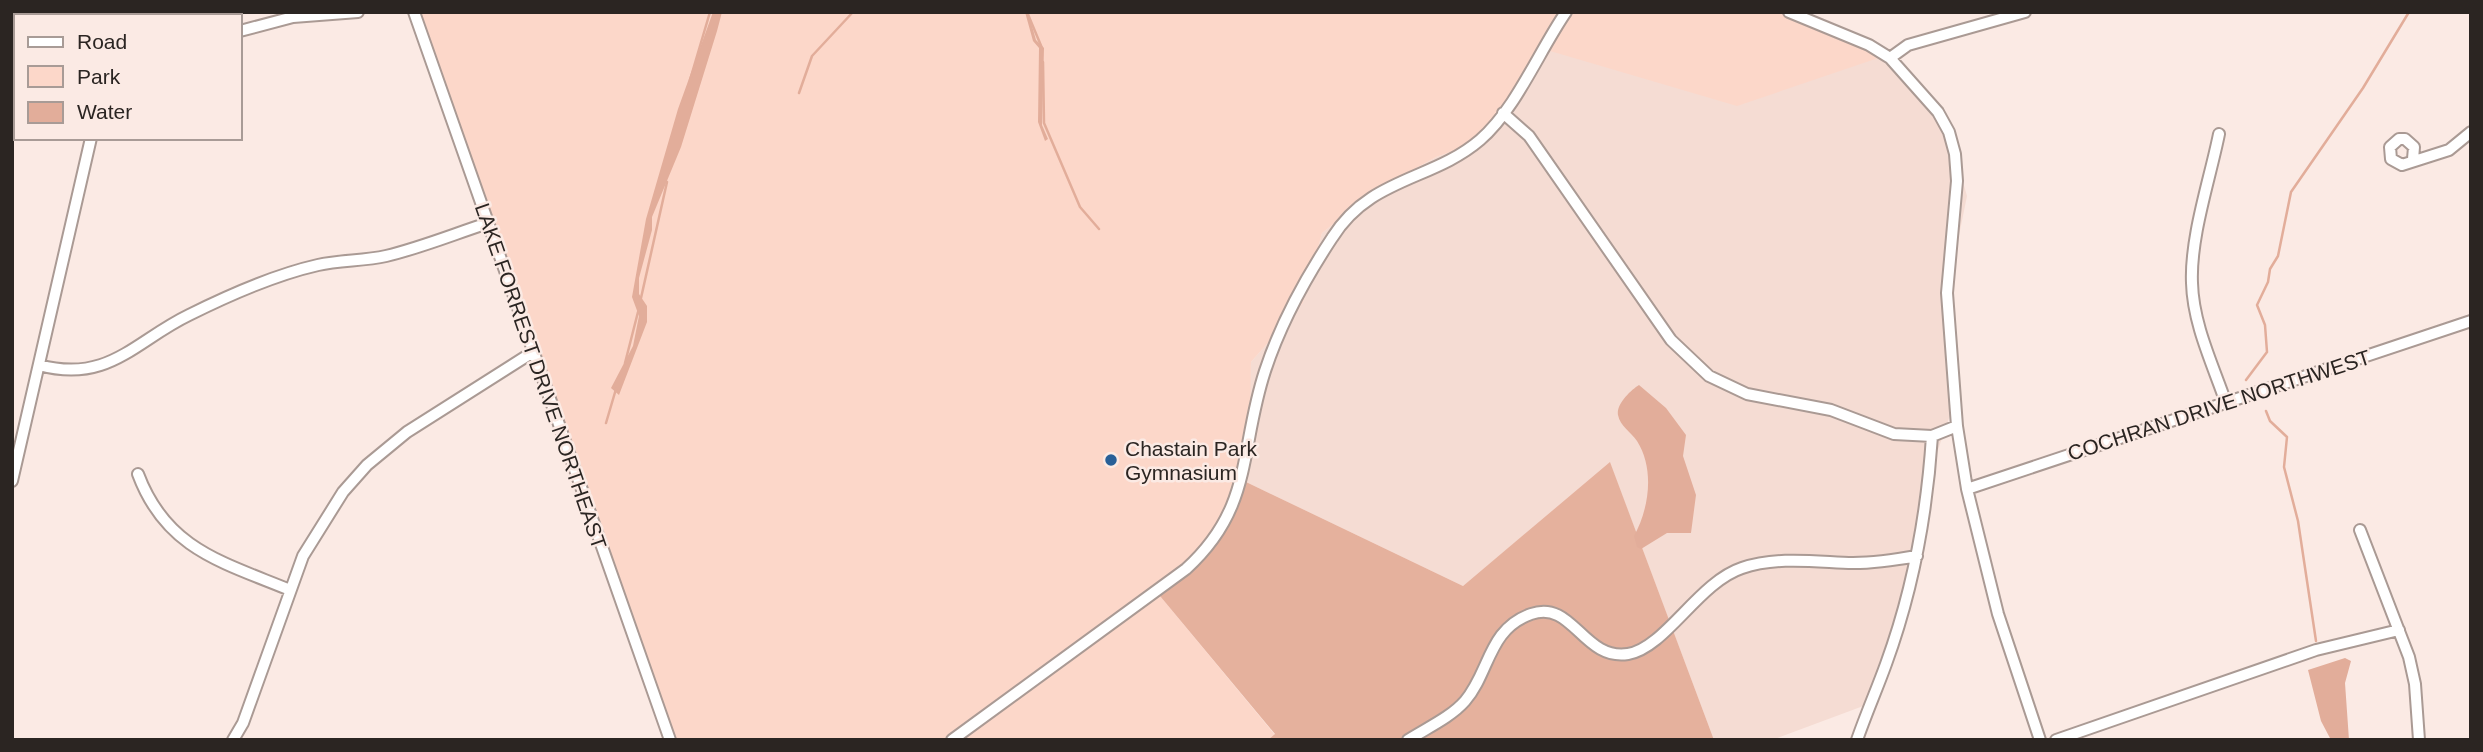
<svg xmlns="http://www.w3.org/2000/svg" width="2483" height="752" font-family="Helvetica,sans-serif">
<rect width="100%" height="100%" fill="#fbeae4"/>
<path fill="#f5dcd3" d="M1539,47l348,8 33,27 28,47 19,67 -16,79 5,123 -25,72 -13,101 -44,131 -102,38h-58l-104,-277 -147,123 -219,-105 7,-119 52,-59 19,-70 53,-42 61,-34 31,-11 32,-34z"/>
<path fill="#fcd7c9" d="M412,12h1383l92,43 -150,51 -197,-58 -41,64 -32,34 -31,11 -61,34 -53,42 -19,70 -52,59c-2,79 4,134 -50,198 -11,14 -28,24 -41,36l115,139 -7,5h-595z"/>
<path fill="#e5b19d" d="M1610,462l104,278h-446l7,-6 -115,-138c41,-36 67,-62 84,-115l219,105z"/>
<path fill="#e2ad9a" d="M713,12h9l-5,19 -36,116 -29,70v13l-13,48v16l8,12v16l-28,73 -8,-7 22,-42 6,-30 -7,-19 14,-78 32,-110z
M1025,12h3l8,28 8,8 -2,77 6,14 -3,2 -7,-19 1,-74 -6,-7z
M1639,385l27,23 20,27 -3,21 13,39 -5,38h-24l-26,16 -4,-2 -3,-11c15,-27 21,-67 3,-95 -6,-9 -17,-15 -19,-26 -2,-11 13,-25 21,-30z
M2345,658l6,3 -6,22 4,57h-18l-10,-19 -13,-51z"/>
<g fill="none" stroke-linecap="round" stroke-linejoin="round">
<path stroke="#e2ad9a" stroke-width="2.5" d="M1027,12l15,36
M1043,62l1,61 36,84 19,22
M690,80l20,-68
M799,93l13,-37 41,-44
M641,298l26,-116
M625,363l13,-51
M2246,380l21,-28 -2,-27 -8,-20 11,-23 2,-13 8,-13 13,-64 72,-104 46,-76
M2266,411l4,10 17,16 -3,30 14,54 18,120
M606,423l10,-34"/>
<defs>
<path id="minor" d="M414,12l256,728
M1789,12l80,33 21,13 48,54 11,20 6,22 2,27 -10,112 10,133 10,63 31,125 42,126
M240,31l53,-14 65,-5
M1890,58l18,-13 117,-33
M1503,113l26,23 142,204 38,36 38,18 84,16 63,24 38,2 25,-10
M2219,134c-9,45 -29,103 -27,149 1,41 21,82 34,120
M2413,159l1,-12 -9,-8h-6l-9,8 1,12 11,6 47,-15 22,-18
M39,365c69,19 96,-24 150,-50 40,-20 85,-40 129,-50 22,-5 46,-4 68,-9 34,-8 68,-22 102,-33
M138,474c28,75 84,88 152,116
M12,481l79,-343
M1967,489l504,-168
M2360,530l49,127 6,27 4,56
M233,740l10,-17 60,-167 40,-64 24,-27 40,-33 126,-80
M952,740l234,-171c68,-62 53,-119 79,-198 15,-46 40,-92 67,-133 38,-61 100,-57 148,-98 36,-31 59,-89 86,-128
M1408,740c19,-12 43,-23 57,-39 25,-29 23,-72 66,-87 42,-15 52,47 97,40 37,-6 71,-72 114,-86 35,-12 75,-6 111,-5 22,0 42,-3 64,-7
M1857,740c9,-26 20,-51 29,-76 27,-74 41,-150 46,-228
M2056,740l260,-90 83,-20"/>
</defs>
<use href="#minor" stroke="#aa9a94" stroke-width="14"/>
<use href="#minor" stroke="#fff" stroke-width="10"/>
</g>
<circle fill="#285f97" stroke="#fbeae4" stroke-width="2.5" cx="1111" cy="460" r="7"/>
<g text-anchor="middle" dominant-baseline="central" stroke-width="5" stroke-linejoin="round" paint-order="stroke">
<g font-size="21" fill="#2b2522" stroke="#fbeae4">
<text transform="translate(541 376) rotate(71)">LAKE FORREST DRIVE NORTHEAST</text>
<text transform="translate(2219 405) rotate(-18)">COCHRAN DRIVE NORTHWEST</text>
</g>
<g font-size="21" fill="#2b2522" stroke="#fbeae4" text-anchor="start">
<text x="1125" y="448">Chastain Park<tspan x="1125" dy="24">Gymnasium</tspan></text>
</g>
</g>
<rect width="2483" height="752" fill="none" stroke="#2b2522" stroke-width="28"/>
<rect x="14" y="14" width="228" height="126" fill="#fbeae4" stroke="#a89b96" stroke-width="2"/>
<rect x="28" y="37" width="35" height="10" fill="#ffffff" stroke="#a89b96" stroke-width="2"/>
<text x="77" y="49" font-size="21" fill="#2b2522">Road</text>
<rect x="28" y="66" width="35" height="21" fill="#fcd7c9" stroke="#a89b96" stroke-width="2"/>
<text x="77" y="84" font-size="21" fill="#2b2522">Park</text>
<rect x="28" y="102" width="35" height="21" fill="#e2ad9a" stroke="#a89b96" stroke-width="2"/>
<text x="77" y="119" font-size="21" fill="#2b2522">Water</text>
</svg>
